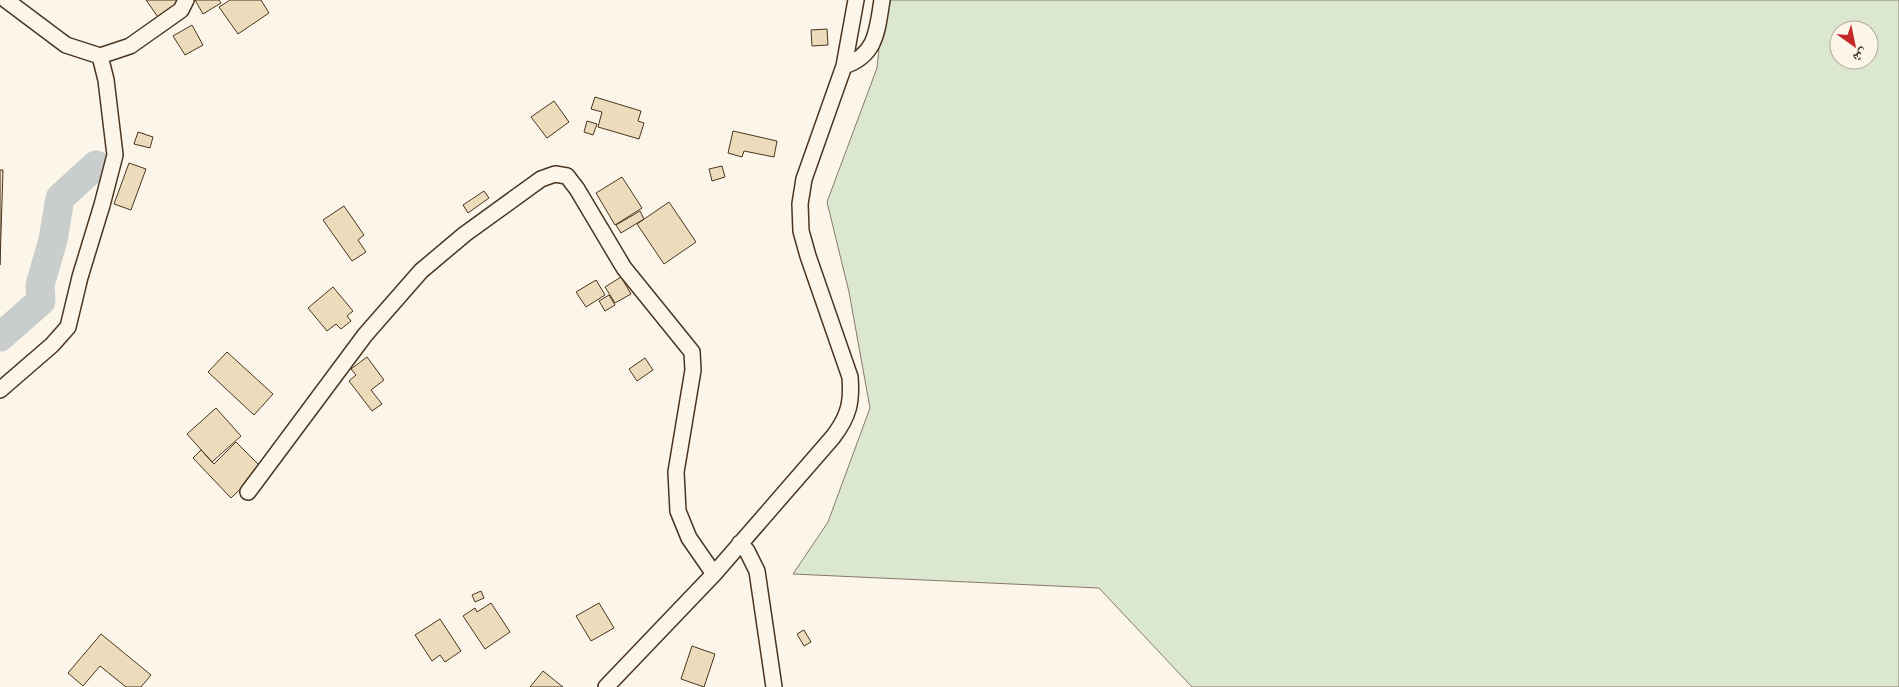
<svg xmlns="http://www.w3.org/2000/svg" width="1899" height="687" font-family="Jost,'Noto Naskh Arabic',sans-serif">
<rect width="100%" height="100%" fill="#fbf6e9"/>
<path fill="#dce7d0" stroke="#887966" fill-rule="evenodd" d="M884,0h1015v687h-707l-93,-99 -306,-14 35,-52 42,-114 -21,-116 -22,-90 50,-134zM1839,30h30v30h-30z"/>
<g fill="none" stroke-linecap="round" stroke-linejoin="round">
<path stroke="#c9cecd" stroke-width="29" d="M0,337l41,-36 -1,-16 13,-45 7,-42 36,-33"/>
</g>
<path fill="#ecdcbc" stroke="#4a3520" d="M146,0h32l3,5 -21,15z
M195,0h24l2,3 -18,11z
M230,0h31l8,13 -31,21 -19,-27z
M192,25l11,20 -18,10 -12,-19z
M827,29l1,16 -16,1 -1,-16z
M595,97l46,14 -3,10 6,2 -5,16 -41,-12 4,-15 -11,-3z
M554,101l15,21 -22,16 -16,-21z
M587,121l10,3 -4,11 -9,-3z
M733,131l44,10 -3,16 -30,-6 -2,6 -14,-4z
M138,132l15,5 -3,11 -16,-4z
M129,163l17,6 -15,41 -17,-6z
M722,166l3,11 -13,4 -3,-12z
M0,170h3l-3,95z
M622,177l20,31 -27,17 -19,-32z
M484,191l5,7 -21,15 -5,-8z
M669,202l27,40 -32,22 -27,-40z
M344,206l20,29 -6,5 8,12 -14,9 -29,-41z
M640,211l4,8 -23,14 -5,-8z
M621,277l10,17 -16,9 -10,-16z
M596,280l9,15 -19,12 -10,-15z
M333,287l20,24 -6,5 4,5 -10,8 -5,-5 -9,7 -19,-23z
M609,295l6,10 -10,6 -6,-10z
M227,352l46,42 -19,21 -46,-43z
M367,357l17,23 -13,10 11,14 -10,7 -23,-30 7,-6 -5,-6z
M645,358l8,12 -16,11 -8,-12z
M216,408l25,28 -29,26 -25,-28z
M236,442l26,26 -31,30 -38,-40 8,-8 13,14z
M481,591l3,7 -9,4 -3,-7z
M491,603l19,29 -25,17 -22,-33 12,-8 2,4z
M599,603l15,25 -23,13 -15,-25z
M440,619l21,32 -16,11 -5,-7 -8,6 -17,-26z
M804,630l7,12 -7,4 -7,-12z
M101,634l50,41 -10,12h-15l-26,-21 -17,20 -15,-13z
M692,646l23,8 -11,33 -23,-8z
M543,671l20,16h-33z"/>
<g fill="none" stroke-linecap="round" stroke-linejoin="round">
<defs>
<path id="street" d="M6,0l60,45 34,11 30,-10 51,-36 5,-10
M844,66c33,-11 33,-36 38,-66
M0,390l52,-45 16,-18 12,-50 22,-72 13,-50 -9,-75 -6,-24
M248,492l117,-157 56,-64 44,-37 76,-55 14,-5 12,2 10,13 47,79 68,84 1,18 -17,102 2,39 11,27 25,36
M740,543l7,8 10,20 17,116
M606,687l108,-113 119,-137c16,-21 19,-35 17,-60l-42,-121 -7,-25 -1,-27 4,-25 40,-113 12,-66"/>
</defs>
<use href="#street" stroke="#4a3520" stroke-width="18"/>
<use href="#street" stroke="#fbf6e9" stroke-width="15"/>
</g>
<g transform="translate(1854 45) rotate(147)"><circle r="24" fill="#fbf6e9" stroke="#b4a999"/>
<path d="M0-4L9 19L0 12L-9 19Z" fill="#c62828"/>
<text y="-8" font-size="14" font-weight="bold" text-anchor="middle" fill="#4a3520">ش</text>
</g>
</svg>
